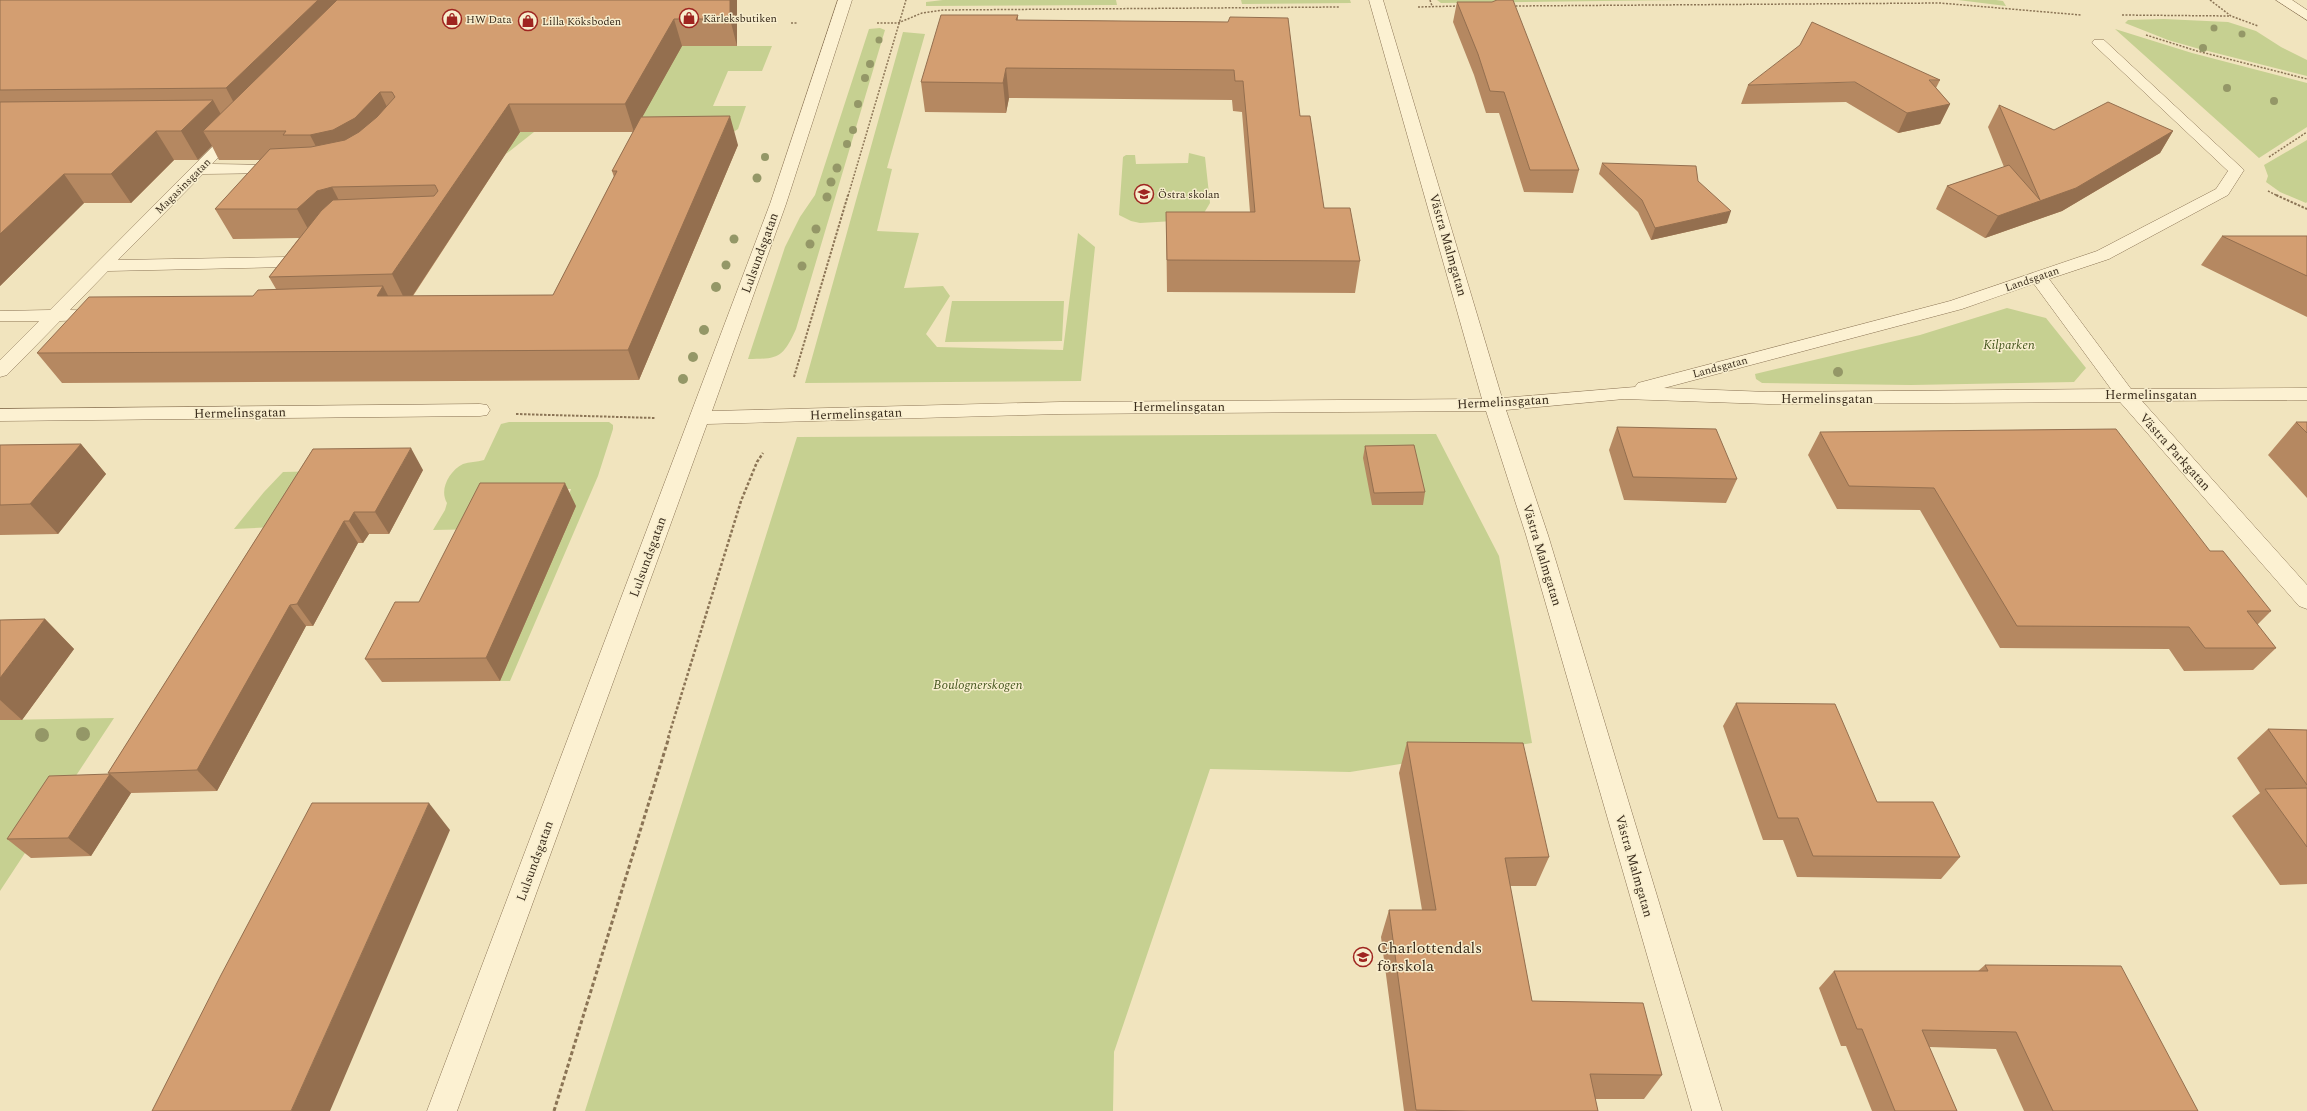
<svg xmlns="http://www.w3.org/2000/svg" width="2307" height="1111" font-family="Spectral,serif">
<rect width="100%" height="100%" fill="#f1e4be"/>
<path fill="#c6d091" d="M943,0h173l1,5 -191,1v-4z
M1241,0h109l1,3 -109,1z
M1437,0h244l-240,3z
M1915,0h81l7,1 3,5 -48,-6z
M2164,19l64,3 28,9 25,16 26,13v16l-111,-28 -28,-8 -43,-17 3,-3z
M880,28l5,2 -89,299c-13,29 -18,30 -48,30l37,-112 15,-30 15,-22 54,-166z
M2115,29l77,24 115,30v44l-48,31z
M903,32l22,2 -38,134 5,1 -15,62 42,2 -15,55 39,-2 7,10 -24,38 11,13 126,3 15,-117 17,14 -14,134 -276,2z
M567,46h205l-10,25h-34l-15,35h33l-8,23 -6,4 -98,-1 13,-24 -113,24 -28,22z
M2307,140v62l-1,1 -26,-11 -14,-10 2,-6 -4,-11z
M1189,153l16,4 5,46 -6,10 -13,7 -51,3 -9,-2 -12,-6 4,-58 3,-2h9l1,9 52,-1z
M952,301h112l-2,40 -117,1z
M2007,308l39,10 40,50 -12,14 -163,3 -149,-2 -6,-4 -1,-5 165,-39z
M509,422h100l4,3v4l-15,47 -88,205h-10l24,-56 47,-136 -68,-1 -21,41 -49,1 12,-20 2,-7c-8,-13 2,-32 16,-39 6,-2 14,-2 21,-4l17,-36z
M1436,434l63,122 33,187 -182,29 -140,-3 -96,283 -1,59h-528l212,-674z
M327,471l-34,55 -59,3 30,-37 19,-20z
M114,718l-114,173v-171z"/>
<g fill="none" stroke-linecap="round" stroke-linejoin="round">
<defs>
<path id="minor" d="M838,0h14l-66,204 -74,207 348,-9 422,-3 -113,-399h14l119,398 133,-11 3,-4 312,-82 147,-50 119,-62 12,-18 -136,-128 2,-3h10l140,130 -16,25 -119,64 -60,20 82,110 176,-1v12l-165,1 165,184v24l-8,-3 -179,-204 -352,2 -144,-5 -118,11 42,125 174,576h-30l-166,-576 -40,-124 -426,3 -353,10 -250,687h-30l343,-907zM2034,284l77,105 -343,3 -104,-4 298,-79z
M2276,0h16l15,10v10z
M236,126l8,5 -32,33 69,1 6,2 2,3 -2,3 -84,1 -85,86 168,-3 23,-8 6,1 3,4 -3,4 -27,9 -180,4 -38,39 39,1 3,4 -3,4 -49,2 -53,54 -7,2v-17l39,-39h-39v-10l50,-1 181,-182z
M480,404l7,1 3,5 -3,5 -7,1 -480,5v-12z"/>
</defs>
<use href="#minor" stroke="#8b7455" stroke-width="1"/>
<path stroke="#8b7455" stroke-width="1.5" stroke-dasharray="2 1.5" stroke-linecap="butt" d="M1430,0l2,6
M2210,0l21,16 27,10
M1512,6l428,-3 141,12
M1418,7l41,-1
M2122,15l109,1
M791,23h7
M877,23h21l24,-10 22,-3 395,-3
M2146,35l51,16 110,28
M2269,157l38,-25
M2268,191l10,5
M848,196l58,-196"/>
<path stroke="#8b7455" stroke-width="2" stroke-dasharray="2.5 1.5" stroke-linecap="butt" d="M2276,195l31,14
M794,377l54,-182
M516,414l139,4"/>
<path stroke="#8b7455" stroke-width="2.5" stroke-dasharray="3 2" stroke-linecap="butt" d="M668,738l73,-237 16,-39 6,-9"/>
<path stroke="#8b7455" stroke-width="3" stroke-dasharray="4 2.5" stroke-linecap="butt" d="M554,1111l115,-374"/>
<use href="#minor" fill="#fcf1d2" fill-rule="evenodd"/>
</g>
<g fill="#949767">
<circle cx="2214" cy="28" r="3.5"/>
<circle cx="2242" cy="34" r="3.5"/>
<circle cx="879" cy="40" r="3.5"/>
<circle cx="2203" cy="48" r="4"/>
<circle cx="870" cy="64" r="4"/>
<circle cx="865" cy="78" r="4"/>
<circle cx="2227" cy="88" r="4"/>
<circle cx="2274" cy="101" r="4"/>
<circle cx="858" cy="104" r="4"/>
<circle cx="853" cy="130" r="4"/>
<circle cx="847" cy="144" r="4"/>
<circle cx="765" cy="157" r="4"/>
<circle cx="837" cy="168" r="4.5"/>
<circle cx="757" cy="178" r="4.5"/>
<circle cx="831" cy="182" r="4.5"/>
<circle cx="827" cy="197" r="4.5"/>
<circle cx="816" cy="229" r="4.5"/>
<circle cx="734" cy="239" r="4.5"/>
<circle cx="810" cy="244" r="4.5"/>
<circle cx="726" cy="265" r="4.5"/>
<circle cx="802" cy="266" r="4.5"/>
<circle cx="716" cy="287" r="5"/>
<circle cx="704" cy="330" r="5"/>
<circle cx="693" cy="357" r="5"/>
<circle cx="1838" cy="372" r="5"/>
<circle cx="683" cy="379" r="5"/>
<circle cx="83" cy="734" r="7"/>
<circle cx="42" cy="735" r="7"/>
</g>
<path fill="#b58861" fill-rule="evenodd" d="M0,0h737v46h-55l-40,71 96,28 -99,235 -577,3 -25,-30 216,-57 23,-7 -7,-12 30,-39 -66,1 -18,-30 45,-49h-41l-7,-14 -14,14h-24l-43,43h-47l-84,83zM520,132h113l-21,39 2,6 -61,118 -140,1z
M1457,2l122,168 -6,23 -49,-1 -25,-79h-13l-12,-38 -21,-53z
M1018,15v5l210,2 72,94 24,92 36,53 -5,32 -188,-1 -1,-80h84l-8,-100 -9,-1 -1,-11 -223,-2 -3,15 -81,-1 -4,-30z
M1940,80l-4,8 14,16 -10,20 -42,9 -52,-31 -105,2 7,-19z
M1999,105l55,25 119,1 -13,22 -98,58 -77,27 -49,-29 11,-23 57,-19 -16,-40z
M1602,163l125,60 -76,17 -13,-28 -39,-38z
M2222,236h85v81l-106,-52z
M2296,422h11v76l-39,-43z
M1617,427l120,52 -11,24 -102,-3 -15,-50z
M1820,432l390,119 61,60 -14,14 19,23 -23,22 -69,1 -15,-22 -169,-1 -80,-138 -83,-1 -29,-54z
M81,444l25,30 -48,60 -58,1v-90z
M1365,446l60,46 -2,13h-51l-9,-47z
M313,449l110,21 -34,64h-20l-6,9h-5l-45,83h-7l-89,165 -86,2 -40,63 -60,2 -24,-19 103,-65 -2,-1z
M576,506l-76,175 -118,1 -17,-23 54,-57z
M45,619l29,30 -52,71h-22v-100z
M1736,703l141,99 83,55 -19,22 -144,-2 -14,-37h-20l-40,-114z
M2268,729l39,1v154l-27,1 -48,-69 28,-23 -23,-35z
M1407,742l142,115 -13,29h-26l22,115 130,74 -18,24h-49l3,12h-194l-23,-174 8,-27h33l-23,-137z
M1985,965l213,146h-174l-28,-62 -67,-2 28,64h-85l-26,-65h-5l-22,-58 15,-17h144z"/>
<path fill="#946f4f" d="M318,0h40l-117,116 -15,-28z
M730,0h7v46l-7,-27z
M674,19l8,27 -48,86 -9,-28z
M1006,68l3,30 -3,15 -3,-30z
M380,92l13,28 -68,44 -15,-29z
M213,100l16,29 -26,2 9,15 -14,14 -17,-29z
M509,104l11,28 -113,172 -15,-30z
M1950,104l-10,20 -42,9 9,-20z
M730,116l8,29 -99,235 -11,-30z
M156,131l18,29 -43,43 -20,-29z
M2173,131l-13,22 -98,58 -77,27 13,-22 78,-28z
M64,174l20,29 -84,83v-52z
M332,187l15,29 -34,22 -16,-29 20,-18z
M1731,211l-4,12 -76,17 4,-12z
M383,286l16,31 -22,-21z
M81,444l25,30 -48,60 -28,-30z
M411,448l12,22 -34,64 -14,-22z
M565,483l11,23 -76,175 -14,-23z
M354,512l15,22 -6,9 -14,-22z
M344,521l14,22 -45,83 -16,-22z
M290,605l16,21 -89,165 -20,-21z
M45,619l29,30 -52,71 -22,-20v-22z
M110,774l21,19 -40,63 -23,-18z
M429,803l21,27 -120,281h-39z"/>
<path fill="#d39e71" stroke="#946f4f" d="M0,0h318l-92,88 -226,2z
M337,0h393v19h-56l-49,85h-116l-117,170 -123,3 52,-66 12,-11 101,-4 4,-5 -3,-6 -103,2 -15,4 -20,18h-82l55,-60 41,-2 34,-7 14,-8 18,-15 18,-20 -3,-5h-12l-25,26 -22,12 -23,5h-27l3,-4h-83z
M1497,0h16l66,170h-49l-26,-78 -14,-1 -12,-37 -21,-52h35z
M941,15h77l-2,5 212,2 2,-5 58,1 12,98h10l14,92h26l10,53 -193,-1 -1,-48h89l-12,-131h-8l-1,-11 -228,-2 -3,15 -82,-1z
M1812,22l128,58h-11l21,24 -43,9 -52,-31 -107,3 52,-40z
M213,100l-32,31h-25l-45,43h-47l-64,60v-132z
M2108,102l65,29 -97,57 -78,28 -51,-30 62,-21 31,35 -41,-95 55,25z
M730,116l-102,234 -591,3 52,-56 164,-1 5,-6 125,-4 -6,10 176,-1 64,-124h-5l29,-54z
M1602,163l94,3 2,15 33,30 -76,17 -13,-28z
M2222,236h85v40z
M2296,422h11v11z
M1617,427l99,2 21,50 -104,-2z
M2116,429l94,122h13l48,60h-24l29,37h-71l-16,-21 -172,-1 -83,-138 -85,-2 -29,-54z
M81,444l-51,60 -30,1v-60z
M1414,445l11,47 -51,1 -9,-47z
M411,448l-36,64h-21l-5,9h-5l-47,83 -7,1 -93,165 -89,3 205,-324z
M480,483h85l-79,175 -121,1 30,-57h24z
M45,619l-45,59v-58z
M1736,703l99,1 42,98h56l27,55 -147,-1 -15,-38h-20z
M2268,729l39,1v55z
M1407,742l116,1 26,114 -44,1 27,143 111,2 19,72 -72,-1 8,37h-129l-53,-1 -27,-200h47z
M110,774l-42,64 -61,1 42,-63z
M2307,788v59l-42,-58z
M312,803h117l-138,308h-139l69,-136z
M1985,965l136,1 77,145h-145l-37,-79 -94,-2 35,81h-62l-33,-82h-5l-23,-58h154z"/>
<defs>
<symbol id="shop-ring" viewBox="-11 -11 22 22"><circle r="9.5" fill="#f8eece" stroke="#9f2520" stroke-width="1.5"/><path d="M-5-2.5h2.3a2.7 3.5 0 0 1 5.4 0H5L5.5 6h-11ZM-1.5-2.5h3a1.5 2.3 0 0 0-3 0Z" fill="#9f2520"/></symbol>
<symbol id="school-ring" viewBox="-11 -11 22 22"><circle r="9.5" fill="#f8eece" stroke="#9f2520" stroke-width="1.5"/><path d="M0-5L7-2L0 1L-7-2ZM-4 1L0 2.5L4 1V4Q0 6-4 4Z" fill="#9f2520"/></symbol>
</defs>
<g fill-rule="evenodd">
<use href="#shop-ring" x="678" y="7" width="22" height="22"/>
<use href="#shop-ring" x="441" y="8" width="22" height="22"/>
<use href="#shop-ring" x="517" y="10" width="22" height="22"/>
<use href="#school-ring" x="1133" y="183" width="22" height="22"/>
<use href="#school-ring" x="1352" y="946" width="22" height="22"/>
</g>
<g text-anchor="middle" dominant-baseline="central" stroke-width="3" stroke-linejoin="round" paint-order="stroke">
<g font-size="11" fill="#392b1b" stroke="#f8eece" text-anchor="start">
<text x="703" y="18">Kärleksbutiken</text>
<text x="466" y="19">HW Data</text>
<text x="542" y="21">Lilla Köksboden</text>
<text x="1158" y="194">Östra skolan</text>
</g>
<g font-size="11" fill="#392b1b" stroke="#f8eece">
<text transform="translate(183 186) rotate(-45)">Magasinsgatan</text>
<text transform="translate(2032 279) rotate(-19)">Landsgatan</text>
<text transform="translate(1720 367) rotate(-15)">Landsgatan</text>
</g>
<g font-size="13" fill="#392b1b" stroke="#f8eece">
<text transform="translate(1448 245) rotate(74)">Västra Malmgatan</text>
<text transform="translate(760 253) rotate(-70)">Lulsundsgatan</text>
<text x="2151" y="395">Hermelinsgatan</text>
<text x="1827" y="399">Hermelinsgatan</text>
<text transform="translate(1503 402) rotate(-3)">Hermelinsgatan</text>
<text x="1179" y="407">Hermelinsgatan</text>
<text transform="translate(240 413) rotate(-1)">Hermelinsgatan</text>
<text transform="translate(856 414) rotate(-2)">Hermelinsgatan</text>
<text transform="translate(2175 452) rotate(48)">Västra Parkgatan</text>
<text transform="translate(1542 555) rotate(73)">Västra Malmgatan</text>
<text transform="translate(648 557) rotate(-70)">Lulsundsgatan</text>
<text transform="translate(535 861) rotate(-70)">Lulsundsgatan</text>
<text transform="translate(1634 866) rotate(74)">Västra Malmgatan</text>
</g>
<g font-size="13" font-style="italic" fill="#475820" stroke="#f8eece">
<text x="2009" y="345">Kilparken</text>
<text x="978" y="685">Boulognerskogen</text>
</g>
<g font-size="16" fill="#392b1b" stroke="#f8eece" text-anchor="start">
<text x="1377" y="948">Charlottendals<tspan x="1377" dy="18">förskola</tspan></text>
</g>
</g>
</svg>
